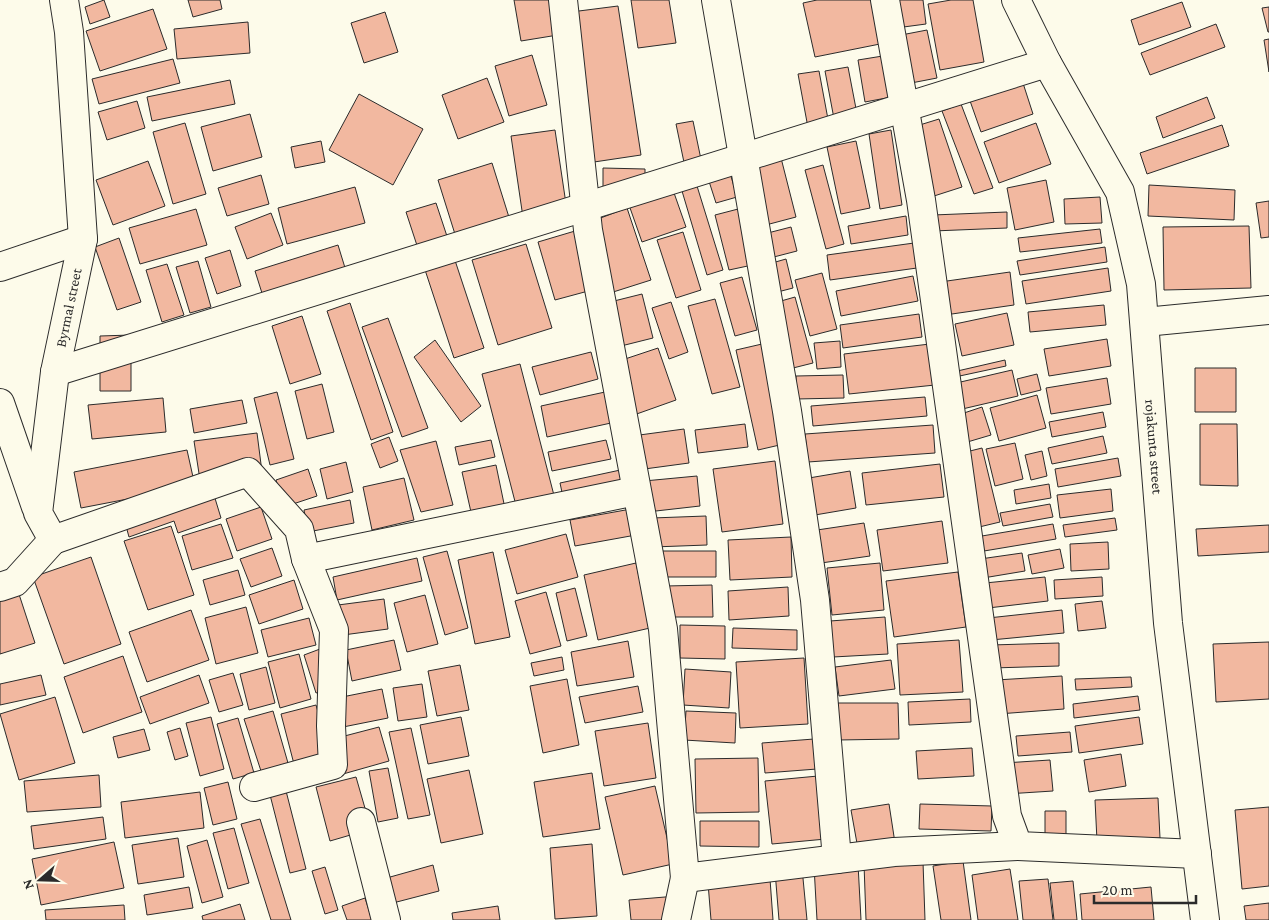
<svg xmlns="http://www.w3.org/2000/svg" width="1269" height="920" font-family="'Crimson Pro',serif">
<rect width="100%" height="100%" fill="#fdfbea"/>
<path fill="#f2b8a0" stroke="#2b2b2b" d="M104,0l6,17 -20,7 -5,-17z
M188,0h32l2,9 -29,8z
M514,0h44l6,34 -43,7z
M631,0h38l7,43 -38,5z
M817,0h69l9,41 -80,16 -12,-54z
M892,0h31l3,24 -30,4z
M951,0h22l11,62 -44,8 -12,-66z
M1182,2l9,25 -52,18 -8,-25z
M618,6l23,149 -47,7 -23,-150z
M1269,7v25h-1l-6,-24z
M153,9l14,40 -67,22 -14,-40z
M385,12l13,40 -34,11 -13,-40z
M248,22l2,31 -73,6 -3,-30z
M1216,24l9,23 -75,28 -9,-22z
M927,30l10,48 -31,6 -10,-48z
M1269,39v33l-5,-32z
M895,54l7,41 -37,7 -7,-42z
M532,55l15,50 -38,11 -14,-50z
M173,59l7,24 -81,21 -7,-25z
M848,67l10,52 -23,5 -10,-53z
M819,71l11,59 -21,3 -11,-59z
M487,78l17,44 -46,17 -16,-44z
M230,80l5,24 -83,17 -5,-24z
M1022,80l11,34 -52,18 -12,-34z
M359,94l64,35 -30,56 -64,-35z
M1207,97l8,21 -52,20 -7,-21z
M137,101l8,27 -38,12 -9,-28z
M961,104l32,84 -19,6 -32,-83z
M250,114l12,43 -49,14 -12,-44z
M939,119l23,68 -28,9 -24,-68z
M693,121l10,48 -17,3 -10,-48z
M185,123l21,71 -33,10 -20,-72z
M1036,123l15,41 -52,19 -15,-41z
M1222,125l7,21 -82,28 -7,-21z
M555,130l14,94 -44,7 -14,-95z
M891,130l11,75 -22,4 -11,-75z
M321,141l4,21 -30,6 -4,-21z
M856,141l14,67 -29,6 -14,-67z
M779,150l17,67 -34,9 -17,-67z
M148,161l17,45 -52,19 -17,-45z
M492,163l21,67 -54,17 -21,-67z
M823,165l21,79 -18,5 -21,-79z
M728,166l9,31 -21,6 -10,-31z
M603,168l42,1v20h-42z
M261,175l8,29 -42,12 -9,-28z
M1046,180l8,42 -39,8 -8,-42z
M1149,185l86,5 -1,30 -86,-4z
M697,186l26,84 -16,5 -25,-84z
M355,187l10,36 -78,21 -9,-36z
M673,190l13,37 -44,15 -13,-37z
M1100,197l2,26 -37,1 -1,-25z
M1269,201v36l-8,1 -5,-35z
M436,203l48,145 -30,10 -48,-146z
M627,208l24,72 -41,13 -20,-71z
M742,208l15,56 -28,6 -14,-55z
M196,209l11,36 -67,19 -11,-36z
M1007,212v16l-74,3v-16z
M271,213l12,32 -36,14 -12,-32z
M906,216l2,19 -57,9 -3,-18z
M1249,226l2,62 -87,2 -1,-63z
M791,227l6,24 -31,8 -6,-24z
M1100,229l2,14 -82,9 -2,-14z
M575,231l17,59 -37,10 -17,-58z
M683,232l18,58 -25,8 -19,-58z
M119,238l22,64 -24,8 -22,-63z
M914,243l3,25 -87,12 -3,-25z
M526,244l26,84 -54,17 -26,-85z
M338,245l12,39 -83,25 -12,-38z
M1105,247l2,15 -87,13 -3,-14z
M230,250l11,36 -24,8 -12,-36z
M786,259l7,29 -27,7 -8,-28z
M198,261l13,46 -21,6 -14,-46z
M167,264l17,51 -22,7 -16,-52z
M1108,268l3,23 -85,13 -4,-23z
M1010,272l4,33 -69,10 -5,-33z
M822,273l15,56 -27,7 -15,-56z
M913,276l5,25 -77,15 -5,-25z
M742,277l15,53 -22,6 -15,-53z
M642,294l11,44 -40,10 -11,-44z
M795,297l18,66 -28,7 -18,-65z
M715,299l25,88 -28,7 -24,-88z
M671,302l17,50 -19,7 -17,-51z
M350,303l43,129 -22,8 -44,-129z
M1104,305l2,20 -76,7 -2,-20z
M1007,313l7,32 -52,11 -7,-32z
M919,314l3,23 -79,11 -3,-23z
M302,316l19,58 -31,10 -18,-58z
M388,318l40,110 -26,9 -40,-110z
M131,335v56h-31v-55z
M1107,339l4,27 -62,10 -5,-27z
M435,340l46,66 -20,16 -47,-65z
M840,341l1,26 -24,2 -3,-26z
M762,344l22,100 -26,6 -22,-100z
M930,344l5,41 -86,9 -5,-40z
M658,348l18,52 -45,16 -18,-53z
M591,352l7,27 -58,16 -8,-28z
M1005,360l1,6 -51,11 -2,-5z
M520,364l37,143 -38,10 -37,-143z
M1195,368h41v44h-41z
M1012,370l6,26 -60,14 -6,-26z
M1037,374l4,16 -20,5 -4,-16z
M843,375l1,23 -48,1v-23z
M1107,378l4,26 -60,10 -5,-26z
M322,384l12,48 -27,7 -12,-48z
M277,392l17,67 -24,6 -16,-67z
M605,392l6,31 -64,14 -6,-31z
M1037,395l9,33 -47,13 -9,-33z
M925,397l2,19 -114,10 -2,-20z
M163,398l3,34 -74,7 -4,-34z
M242,400l5,23 -53,10 -4,-24z
M982,407l9,28 -27,8 -9,-27z
M1103,412l3,15 -54,10 -3,-15z
M745,424l3,23 -50,6 -3,-23z
M1200,424h37l1,62 -38,-1z
M933,425l2,28 -127,9 -3,-28z
M684,429l5,34 -52,7 -5,-34z
M257,433l5,39 -62,8 -6,-39z
M1103,436l4,17 -55,11 -4,-16z
M389,437l9,24 -18,7 -9,-24z
M491,440l4,17 -36,8 -4,-18z
M606,440l5,19 -59,12 -4,-19z
M436,441l17,64 -32,7 -21,-62z
M1015,443l8,36 -28,7 -9,-37z
M982,448l18,74 -25,6 -17,-74z
M187,450l8,36 -114,22 -7,-36z
M1042,451l5,25 -16,4 -6,-25z
M1118,458l3,18 -63,11 -3,-18z
M775,461l8,63 -61,8 -9,-63z
M346,462l7,30 -26,7 -7,-30z
M940,464l4,33 -78,8 -4,-32z
M496,465l12,58 -33,7 -13,-58z
M308,469l9,27 -33,11 -8,-27z
M625,469l6,28 -65,14 -6,-28z
M850,471l6,37 -47,8 -6,-37z
M697,476l3,30 -53,6 -3,-31z
M404,478l10,42 -42,10 -9,-43z
M1049,484l2,14 -35,6 -2,-14z
M1111,489l2,22 -53,7 -3,-23z
M214,495l7,23 -43,15 -4,-12 -45,16 -3,-11z
M350,500l4,23 -46,9 -4,-22z
M1050,504l3,13 -50,9 -3,-13z
M261,507l11,32 -35,12 -11,-32z
M631,509l5,26 -61,11 -5,-26z
M706,516l1,29 -54,2 -1,-29z
M1115,518l2,12 -52,7 -2,-12z
M942,521l6,42 -65,8 -6,-41z
M864,523l6,33 -49,7 -4,-33z
M221,524l12,34 -41,12 -10,-34z
M1053,524l3,15 -78,13 -2,-15z
M1269,525v27l-71,4 -2,-27z
M171,526l23,69 -46,15 -24,-69z
M566,534l12,43 -61,17 -12,-44z
M791,537l1,40 -62,3 -2,-40z
M1108,542l1,27 -38,2 -1,-27z
M272,548l10,28 -31,11 -11,-28z
M1060,549l4,19 -32,6 -4,-19z
M447,551l21,77 -23,7 -22,-78z
M657,551h59v26h-58z
M493,552l17,85 -35,7 -17,-84z
M1022,553l3,18 -42,7 -3,-19z
M91,557l30,87 -57,20 -31,-87z
M417,558l5,23 -85,19 -4,-23z
M636,563l14,65 -52,12 -14,-65z
M880,563l4,47 -52,5 -5,-47z
M238,570l7,25 -35,10 -7,-25z
M958,572l8,55 -72,10 -8,-56z
M1045,577l3,24 -60,7 -3,-25z
M1102,577l1,19 -48,3 -1,-19z
M294,580l9,29 -44,15 -10,-29z
M15,582l20,61 -35,11v-67z
M712,585l1,32h-47l-1,-31z
M788,587l1,29 -60,4 -1,-29z
M575,588l12,48 -20,5 -11,-48z
M546,592l15,54 -31,8 -15,-53z
M425,595l13,49 -31,8 -13,-49z
M384,599l4,30 -45,6 -5,-30z
M1102,601l4,27 -28,3 -3,-27z
M246,607l12,46 -42,11 -11,-46z
M191,610l18,50 -62,22 -18,-50z
M1062,610l2,23 -73,7 -3,-22z
M885,617l3,37 -55,3 -3,-36z
M309,618l7,27 -48,12 -7,-27z
M680,625l45,1v33l-45,-1z
M733,628l64,2v20l-65,-2z
M394,640l7,30 -49,11 -6,-31z
M959,640l4,52 -63,3 -3,-51z
M628,641l6,36 -57,9 -6,-34z
M1269,642v57l-53,3 -3,-58z
M1059,643v23l-67,2 -1,-23z
M320,649l13,39 -17,5 -12,-38z
M299,654l12,45 -31,9 -12,-46z
M123,656l19,56 -59,21 -19,-56z
M562,657l2,13 -30,6 -3,-13z
M804,658l4,66 -68,4 -4,-66z
M891,660l4,29 -56,7 -4,-29z
M460,665l9,45 -32,6 -9,-45z
M266,667l9,36 -26,7 -9,-36z
M685,669l46,3 -2,36 -46,-3z
M233,673l10,32 -24,7 -10,-32z
M41,675l5,20 -46,10v-21z
M199,675l10,28 -59,21 -10,-27z
M1062,676l2,33 -66,5 -2,-34z
M1131,677l1,10 -56,3 -1,-11z
M567,679l12,66 -36,8 -13,-67z
M422,684l5,33 -29,4 -5,-33z
M638,686l5,26 -58,11 -6,-26z
M382,689l6,29 -45,9 -6,-29z
M1138,696l2,14 -66,8 -1,-14z
M55,697l20,66 -56,17 -19,-66z
M970,699l1,23 -62,3 -1,-23z
M838,703h60l1,36 -61,1z
M316,705l15,54 -36,9 -14,-54z
M273,711l15,52 -27,8 -17,-52z
M686,711l50,2 -1,30 -51,-3z
M211,717l13,52 -24,7 -14,-53z
M461,717l8,39 -41,8 -8,-39z
M1139,717l4,27 -64,9 -4,-27z
M238,718l16,55 -21,6 -16,-55z
M648,723l8,55 -52,8 -9,-55z
M379,727l10,34 -46,13 -10,-35z
M180,728l8,28 -13,4 -8,-28z
M411,728l19,87 -22,4 -19,-87z
M144,729l6,21 -32,8 -5,-21z
M1070,732l2,20 -54,4 -2,-20z
M814,739l3,30 -52,4 -3,-30z
M972,748l2,28 -56,3 -2,-28z
M1121,754l5,32 -37,6 -5,-32z
M758,758l1,54 -63,1 -1,-54z
M1050,760l3,31 -47,3 -2,-31z
M388,768l10,50 -20,4 -9,-51z
M469,770l14,64 -42,9 -14,-64z
M592,773l8,56 -57,8 -9,-55z
M99,775l2,32 -74,5 -3,-31z
M818,776l8,63 -54,5 -7,-63z
M356,777l15,52 -41,12 -14,-54z
M228,782l9,37 -24,6 -9,-37z
M655,786l18,78 -50,11 -18,-78z
M285,787l21,82 -16,4 -21,-82z
M200,792l4,36 -79,10 -4,-36z
M1158,798l2,40 -63,3 -2,-41z
M889,804l6,39 -37,6 -7,-39z
M920,804l72,2 -1,25 -72,-2z
M1269,807v79l-27,3 -7,-79z
M1045,811h21v30h-21z
M103,817l3,22 -72,10 -3,-23z
M260,819l31,101h-20l-30,-96z
M700,821h59v26l-59,-1z
M234,828l15,55 -21,6 -15,-56z
M178,838l6,39 -46,7 -6,-39z
M207,840l16,57 -21,6 -15,-57z
M114,842l10,46 -83,17 -9,-46z
M592,844l5,72 -42,3 -5,-71z
M963,861l8,59h-30l-8,-54z
M923,862l2,58h-59l-2,-56z
M858,864l3,56h-44l-3,-54z
M433,865l6,26 -50,13 -6,-25z
M325,867l13,43 -13,4 -13,-43z
M802,868l5,52h-28l-4,-49z
M1010,869l8,51h-40l-6,-45z
M770,879l3,41h-62l-3,-37z
M1048,879l5,41h-30l-4,-39z
M1073,881l4,39h-23l-4,-37z
M189,887l4,21 -46,7 -3,-20z
M1151,887l3,33h-72l-2,-26z
M677,896l1,24h-47l-2,-20z
M365,898l7,22h-25l-5,-14z
M1269,903v17h-23l-2,-14z
M240,904l5,16h-42l-1,-4z
M124,905l1,15h-79l-1,-10z
M498,906l2,14h-47l-1,-7z"/>
<g fill="none" stroke-linecap="round" stroke-linejoin="round">
<defs>
<g id="minor">
<path d="M563,0l25,230 75,399 22,249 209,-26 124,-6"/>
<path d="M716,0l71,411 28,189 22,259"/>
<path d="M885,0l36,200 86,616 11,30 179,8"/>
<path id="s1" d="M1016,0l31,63 73,129 21,92 27,339 37,297"/>
<path d="M0,267l83,-28"/>
<path d="M1145,322l124,-12"/>
<path d="M55,372l992,-309"/>
<path d="M0,403l36,104"/>
<path d="M53,540l195,-68 51,57 7,30 330,-68"/>
<path id="s2" d="M0,587l15,-5 38,-42 -15,-27 17,-141 28,-133 -14,-207 -5,-32"/>
<path d="M254,787l79,-22 -2,-39 3,-96 -28,-71"/>
<path d="M361,822l25,98"/>
<path d="M676,920l9,-42"/>
</g>
</defs>
<use href="#minor" stroke="#2b2b2b" stroke-width="30"/>
<use href="#minor" stroke="#fdfbea" stroke-width="28"/>
</g>
<g text-anchor="middle" dominant-baseline="central" stroke-width="4" stroke-linejoin="round" paint-order="stroke">
<g font-size="15" fill="#2b2b2b" stroke="#fdfbea">
<text stroke="none"><textPath href="#s2" startOffset="311">Byrmal street</textPath></text>
<text stroke="none"><textPath href="#s1" startOffset="476">rojakunta street</textPath></text>
</g>
</g>
<g transform="translate(40 880) rotate(250)" stroke="#fdfbea" stroke-width="4" paint-order="stroke">
<path d="M0-4L9 19L0 12L-9 19Z" fill="#2b2b2b"/>
<text y="-8" font-size="14" font-weight="bold" text-anchor="middle" fill="#2b2b2b">N</text>
</g>
<path d="M1094 895v8h102v-8" fill="none" stroke="#2b2b2b" stroke-width="2.5"/>
<text x="1102" y="895" font-size="15" fill="#2b2b2b" stroke="#fdfbea" stroke-width="4" paint-order="stroke">20 m</text>
</svg>
